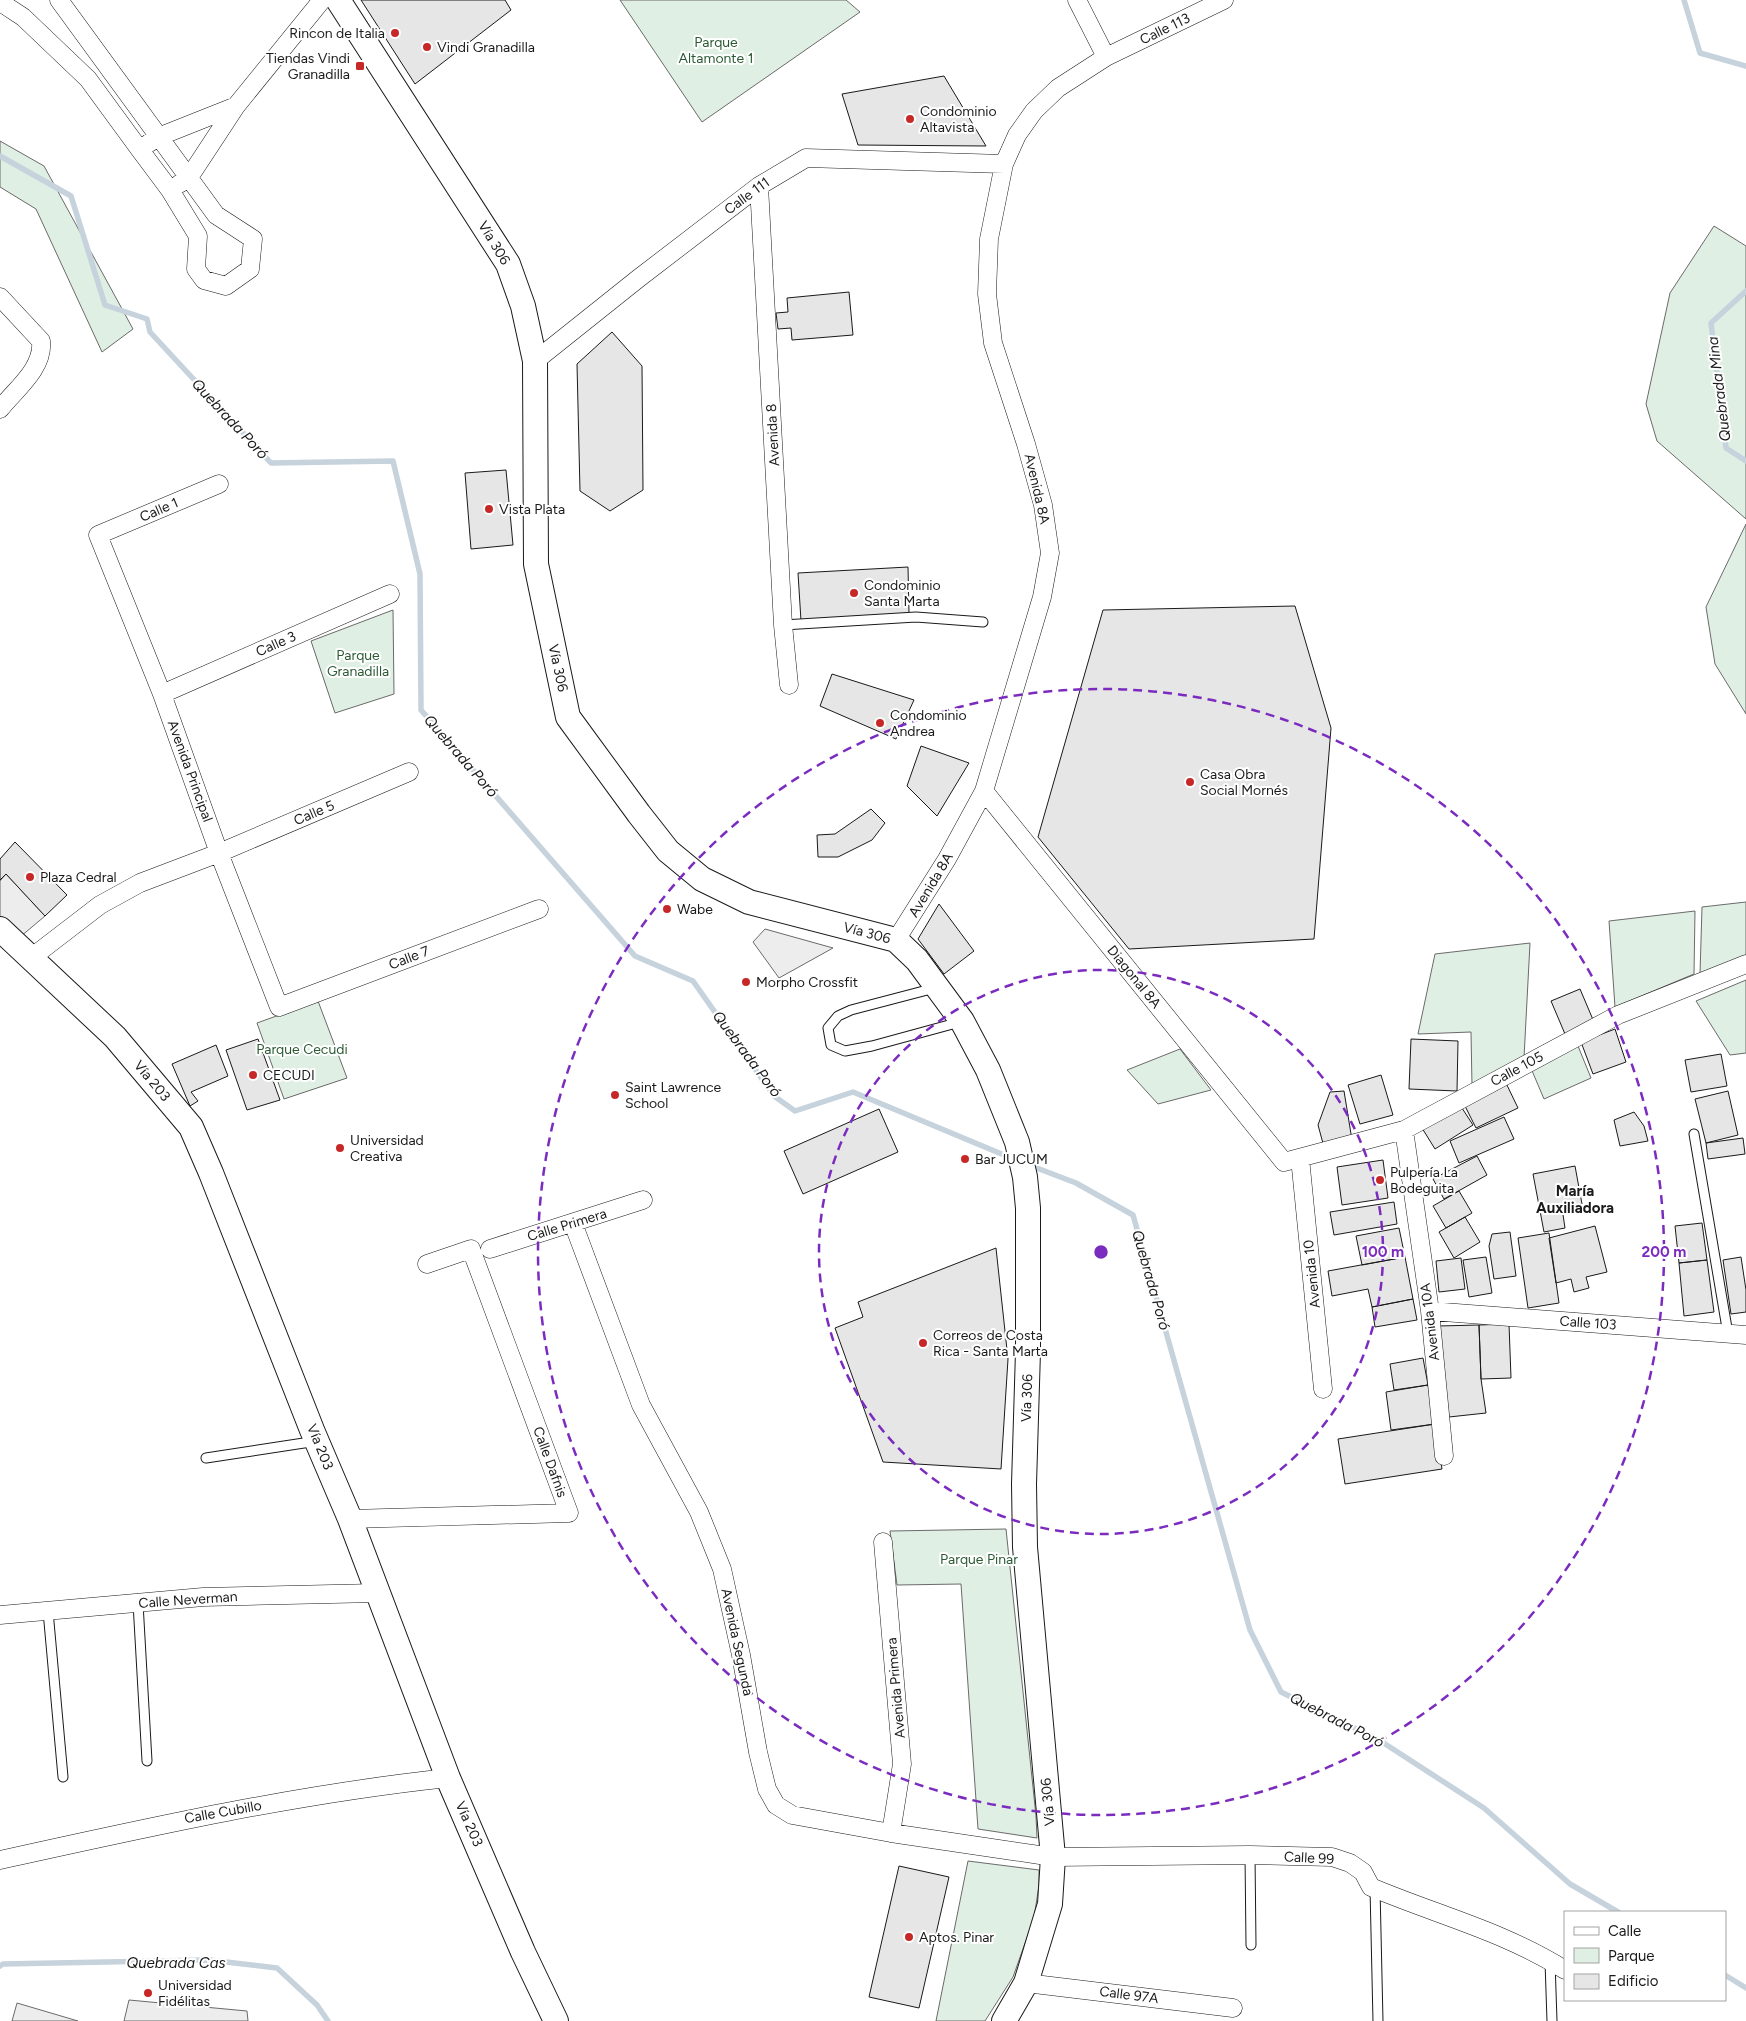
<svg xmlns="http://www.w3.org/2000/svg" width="1746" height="2021" font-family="Figtree,sans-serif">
<rect width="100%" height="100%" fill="#fff"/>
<path fill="#e0efe3" stroke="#6a6a6a" d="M620,0h226l14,12 -158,110z
M0,141l44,25 89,163 -31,23 -66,-143 -36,-22z
M1714,226l32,20v273l-89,-78 -11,-37 24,-111z
M1746,524v190l-31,-50 -9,-57z
M393,610l1,84 -59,19 -24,-72z
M1746,902v53l-46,19 2,-67z
M1695,911l-1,63 -79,33 -6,-86z
M1530,943l-6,115 -52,28 -1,-54 -53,2 17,-80z
M1746,980v73l-16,2 -34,-54z
M318,1001l29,77 -63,21 -27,-76z
M1578,1046l13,32 -47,21 -14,-33z
M1180,1049l31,41 -53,14 -31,-34z
M1006,1529l30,287 1,22 -59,-9 -17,-245 -64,1 -7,-54z
M968,1861l71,9v15l-5,33 -21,59 -28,44h-49z"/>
<path fill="#ededed" stroke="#6a6a6a" d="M6,874l39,42 -25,21 -20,-20v-36z
M765,929l68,19 -54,30 -26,-36z
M129,2000l118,11 1,10h-124z
M17,2003l61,18h-66z"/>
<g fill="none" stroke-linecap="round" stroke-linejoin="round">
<path stroke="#c6d2dc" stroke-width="5.5" d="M1684,0l16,53 46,13
M0,156l71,40 34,109 42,14 3,13 121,131 122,-2 27,113 1,136 214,246 58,25 81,115 21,15 58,-19 163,68
M1746,291l-35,32 15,125 20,13
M1029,1165l47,18 57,32 117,415 31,62 98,48 105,68 86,76 48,28
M0,1966l3,-2 206,-4 68,8 40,37 11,16
M1725,1975l21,13"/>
</g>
<path fill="#e6e6e6" stroke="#1a1a1a" d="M361,0h144l6,10 -96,74z
M944,76l42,70 -128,-1 -16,-51z
M849,292l4,43 -61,5 -1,-12 -13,1 -2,-16 12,-1 -1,-14z
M612,332l30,34 1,124 -33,21 -30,-20 -3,-127z
M506,470l7,75 -42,4 -6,-76z
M908,567l1,46 -108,8 -3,-48z
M1295,606l36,122 -17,211 -185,10 -91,-112 65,-227z
M832,674l82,26 -18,39 -76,-33z
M921,746l48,17 -32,53 -30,-30z
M871,809l14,14 -13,17 -34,17h-20l-1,-22 18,-1z
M15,842l52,53 -22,21 -39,-42 -6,6v-21z
M939,904l35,47 -30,23 -26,-35z
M1580,989l14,33 -29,12 -14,-33z
M1615,1029l11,33 -33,12 -12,-32z
M258,1039l22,61 -33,10 -21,-60z
M1411,1039l47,2 -1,50 -48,-2z
M216,1045l12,31 -37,16 7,9 -8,5 -18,-42z
M1721,1054l6,32 -36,6 -6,-32z
M1381,1075l12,40 -33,9 -12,-39z
M1505,1081l13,27 -42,20 -13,-26z
M1344,1091l8,49 -28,7 -6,-22 12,-33z
M1728,1091l10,44 -32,8 -11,-44z
M1460,1105l13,20 -38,24 -13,-21z
M879,1109l19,43 -95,42 -19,-43z
M1634,1112l10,14 4,15 -28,5 -6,-26z
M1504,1117l10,22 -55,24 -9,-22z
M1743,1138l2,16 -37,5 -2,-16z
M1477,1156l10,19 -43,24 -11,-20z
M1383,1160l5,38 -46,7 -5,-38z
M1575,1166l7,38 -20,4 3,20 -21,4 -11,-58z
M1459,1191l13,22 -26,15 -13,-22z
M1394,1202l3,22 -63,11 -4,-23z
M1465,1217l15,25 -26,16 -15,-26z
M1702,1223l5,37 -28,3 -4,-37z
M1595,1226l12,46 -21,5 3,11 -15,4 -3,-13 -15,4 -7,-45z
M1399,1228l6,29 -43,8 -6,-29z
M1510,1232l6,44 -22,3 -5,-33 3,-12z
M1549,1233l10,70 -31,5 -10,-70z
M996,1248l12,111 -7,110 -118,-7 -48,-134 28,-11 -5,-15z
M1405,1257l8,42 -41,8 -4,-18 -36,7 -4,-25z
M1486,1257l6,36 -23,4 -6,-37z
M1741,1257l5,33v22l-15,2 -8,-54z
M1461,1258l4,31 -26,3 -3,-31z
M1707,1260l7,52 -30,4 -5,-53z
M1413,1299l4,21 -42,7 -3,-20z
M1509,1324l2,54 -30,1 -2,-54z
M1479,1325l2,54 5,34 -37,4 -11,-91z
M1423,1358l5,27 -34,5 -4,-26z
M1428,1385l7,39 -44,6 -5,-38z
M1435,1424l7,45 -97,15 -7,-45z
M899,1866l50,11 -30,131 -50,-11z"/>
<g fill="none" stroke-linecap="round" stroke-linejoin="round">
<defs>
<path id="lane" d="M783,625l133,-8 67,5
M935,988l-84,22 -13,6 -10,12 3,17 14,6 27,-5 88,-24
M1694,1134l34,200
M206,1458l111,-17
M138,1603l9,158
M48,1611l15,166
M1250,1855l1,90
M1375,1888l3,133
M1550,1961l2,60"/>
<path id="street" d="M1077,0l29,57
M0,2l23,15 65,62 52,71 30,40 28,46 -2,33 8,11 22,6 24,-17 3,-30 -37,-24 -157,-215
M149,143l9,-6 78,-31
M179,184l9,-5 48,-73 86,-106
M759,186l24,439 6,60
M0,297l41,44c3,27 -25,48 -41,68
M535,361l104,-83 120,-92 47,-28 198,6
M219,484l-121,51 64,159 57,159 60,154 260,-98
M162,694l228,-100
M984,791l300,371 120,-32 214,-115 128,-51
M896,940l51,-81 37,-68 58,-194 8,-44 -7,-48 -17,-61 -33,-101 -6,-49 2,-55 15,-75 13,-29 17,-24 24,-23 48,-31 118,-57
M31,958l69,-53 40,-22 79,-30 190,-81
M1404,1130l26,181 14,145
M1300,1158l23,231
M573,1223l68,182 58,107 23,57 19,86 17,97 9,37 9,16 16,10 99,18 162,24 197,-2 82,2 18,6 13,9 8,15c66,28 132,44 194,83
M490,1249l153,-49
M1430,1311l316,24
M350,1519l219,-6 -98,-264 -44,15
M883,1542l19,222 -11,69
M0,1615l203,-18 174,-4
M0,1860c149,-33 297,-66 448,-82
M1026,1983l207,25"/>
<path id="secondary" d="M338,0l170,264 15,42 12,55 1,203 32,153 71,97 29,37 34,28 47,23 147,38 21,20 45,61 26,49 29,72 8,35 3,31v143l-4,133 1,63 28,310 -3,47 -24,79 -22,38
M0,929l115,108 76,90 20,46 101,257 38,89 98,259 75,174 33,69"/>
</defs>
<use href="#lane" stroke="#1a1a1a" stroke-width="11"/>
<use href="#street" stroke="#1a1a1a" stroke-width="19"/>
<use href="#secondary" stroke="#1a1a1a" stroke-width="26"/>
<use href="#lane" stroke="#fff" stroke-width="9"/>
<use href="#street" stroke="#fff" stroke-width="18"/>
<use href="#secondary" stroke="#fff" stroke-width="24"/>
</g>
<g fill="none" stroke="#7b2cbf" stroke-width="2.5" stroke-dasharray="9 6">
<circle cx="1101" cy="1252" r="282"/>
<circle cx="1101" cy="1252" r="563"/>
</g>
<g fill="#c62828" stroke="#fff" stroke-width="2">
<circle cx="395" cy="33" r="5"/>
<circle cx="427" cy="47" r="5"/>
<rect x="355" y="61" width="10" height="10" rx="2.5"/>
<circle cx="910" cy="119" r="5"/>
<circle cx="489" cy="509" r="5"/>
<circle cx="854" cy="593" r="5"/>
<circle cx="880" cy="723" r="5"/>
<circle cx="1190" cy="782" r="5"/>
<circle cx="30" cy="877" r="5"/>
<circle cx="667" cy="909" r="5"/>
<circle cx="746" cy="982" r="5"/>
<circle cx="253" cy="1075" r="5"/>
<circle cx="615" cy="1095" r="5"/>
<circle cx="340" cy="1148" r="5"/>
<circle cx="965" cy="1159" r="5"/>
<circle cx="1380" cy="1180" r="5"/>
<circle cx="923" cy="1343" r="5"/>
<circle cx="909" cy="1937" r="5"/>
<circle cx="148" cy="1993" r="5"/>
</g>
<g text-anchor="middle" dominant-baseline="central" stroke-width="4" stroke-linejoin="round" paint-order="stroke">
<g font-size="14" fill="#1a1a1a" stroke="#fff">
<text transform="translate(1165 29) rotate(-26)">Calle 113</text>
<text transform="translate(747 196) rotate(-36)">Calle 111</text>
<text transform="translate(494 243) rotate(59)">Vía 306</text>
<text transform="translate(773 435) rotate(-93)">Avenida 8</text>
<text transform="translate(1037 489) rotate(77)">Avenida 8A</text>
<text transform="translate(159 510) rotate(-23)">Calle 1</text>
<text transform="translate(276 644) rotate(-24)">Calle 3</text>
<text transform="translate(558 668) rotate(78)">Vía 306</text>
<text transform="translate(190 771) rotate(70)">Avenida Principal</text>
<text transform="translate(314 813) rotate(-23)">Calle 5</text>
<text transform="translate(931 885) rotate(-59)">Avenida 8A</text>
<text transform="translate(867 933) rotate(15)">Vía 306</text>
<text transform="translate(409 958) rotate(-21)">Calle 7</text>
<text transform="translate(1134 977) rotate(51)">Diagonal 8A</text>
<text transform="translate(1517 1069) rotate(-28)">Calle 105</text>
<text transform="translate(152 1081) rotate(50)">Vía 203</text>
<text transform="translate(567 1225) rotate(-17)">Calle Primera</text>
<text transform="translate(1312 1274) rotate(-96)">Avenida 10</text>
<text transform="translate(1430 1322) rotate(-97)">Avenida 10A</text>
<text transform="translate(1588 1323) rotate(4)">Calle 103</text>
<text transform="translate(1027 1398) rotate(-88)">Vía 306</text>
<text transform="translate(320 1447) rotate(68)">Vía 203</text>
<text transform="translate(550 1462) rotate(70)">Calle Dafnis</text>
<text transform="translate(188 1600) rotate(-4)">Calle Neverman</text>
<text transform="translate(737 1642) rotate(78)">Avenida Segunda</text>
<text transform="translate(896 1688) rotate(-95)">Avenida Primera</text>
<text transform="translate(1048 1802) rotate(-95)">Vía 306</text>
<text transform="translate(223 1812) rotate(-10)">Calle Cubillo</text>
<text transform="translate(469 1824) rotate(66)">Vía 203</text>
<text transform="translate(1309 1858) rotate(3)">Calle 99</text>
<text transform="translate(1129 1995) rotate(7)">Calle 97A</text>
</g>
<g font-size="14" fill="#1a1a1a" stroke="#fff" text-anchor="start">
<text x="385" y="33" text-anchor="end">Rincon de Italia</text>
<text x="437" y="47">Vindi Granadilla</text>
<text x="350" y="58" text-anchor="end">Tiendas Vindi<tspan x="350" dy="16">Granadilla</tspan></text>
<text x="920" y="111">Condominio<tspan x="920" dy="16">Altavista</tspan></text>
<text x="499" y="509">Vista Plata</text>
<text x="864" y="585">Condominio<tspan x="864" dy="16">Santa Marta</tspan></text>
<text x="890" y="715">Condominio<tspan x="890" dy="16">Andrea</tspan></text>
<text x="1200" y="774">Casa Obra<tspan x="1200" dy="16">Social Mornés</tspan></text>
<text x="40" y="877">Plaza Cedral</text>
<text x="677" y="909">Wabe</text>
<text x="756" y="982">Morpho Crossfit</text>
<text x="263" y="1075">CECUDI</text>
<text x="625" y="1087">Saint Lawrence<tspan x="625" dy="16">School</tspan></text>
<text x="350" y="1140">Universidad<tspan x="350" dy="16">Creativa</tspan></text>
<text x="975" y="1159">Bar JUCUM</text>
<text x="1390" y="1172">Pulpería La<tspan x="1390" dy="16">Bodeguita</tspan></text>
<text x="933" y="1335">Correos de Costa<tspan x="933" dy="16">Rica - Santa Marta</tspan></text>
<text x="919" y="1937">Aptos. Pinar</text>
<text x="158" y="1985">Universidad<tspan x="158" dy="16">Fidélitas</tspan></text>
</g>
<g font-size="14" fill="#2b5a34" stroke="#fff">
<text x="716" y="42">Parque<tspan x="716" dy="16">Altamonte 1</tspan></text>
<text x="358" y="655">Parque<tspan x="358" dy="16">Granadilla</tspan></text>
<text x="302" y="1049">Parque Cecudi</text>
<text x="979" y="1559">Parque Pinar</text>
</g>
<g font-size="15" font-style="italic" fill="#1a1a1a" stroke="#fff">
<text transform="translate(1719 389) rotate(-97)">Quebrada Mina</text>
<text transform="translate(230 419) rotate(47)">Quebrada Poró</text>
<text transform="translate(461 756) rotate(49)">Quebrada Poró</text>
<text transform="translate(747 1054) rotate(53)">Quebrada Poró</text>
<text transform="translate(1151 1280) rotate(74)">Quebrada Poró</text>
<text transform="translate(1337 1720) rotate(27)">Quebrada Poró</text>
<text x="176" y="1963">Quebrada Cas</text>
</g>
<g font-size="15" font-weight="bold" fill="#1a1a1a" stroke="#fff">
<text x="1575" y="1191">María<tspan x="1575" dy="17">Auxiliadora</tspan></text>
</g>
</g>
<circle cx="1101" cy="1252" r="8" fill="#7b2cbf" stroke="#fff" stroke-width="2.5"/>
<g font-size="15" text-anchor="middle" font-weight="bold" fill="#7b2cbf" stroke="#fff" stroke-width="4" stroke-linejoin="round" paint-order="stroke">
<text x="1383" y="1257">100 m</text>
<text x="1664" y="1257">200 m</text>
</g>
<rect x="1564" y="1911" width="162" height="90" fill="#ffffff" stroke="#a3a3a3"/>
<rect x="1574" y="1927" width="25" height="8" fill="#ffffff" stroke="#a3a3a3"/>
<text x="1608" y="1936" font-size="15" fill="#1a1a1a">Calle</text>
<rect x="1574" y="1948" width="25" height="15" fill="#e0efe3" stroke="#a3a3a3"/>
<text x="1608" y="1961" font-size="15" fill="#1a1a1a">Parque</text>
<rect x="1574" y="1974" width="25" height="15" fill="#e6e6e6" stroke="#a3a3a3"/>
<text x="1608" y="1986" font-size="15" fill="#1a1a1a">Edificio</text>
</svg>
